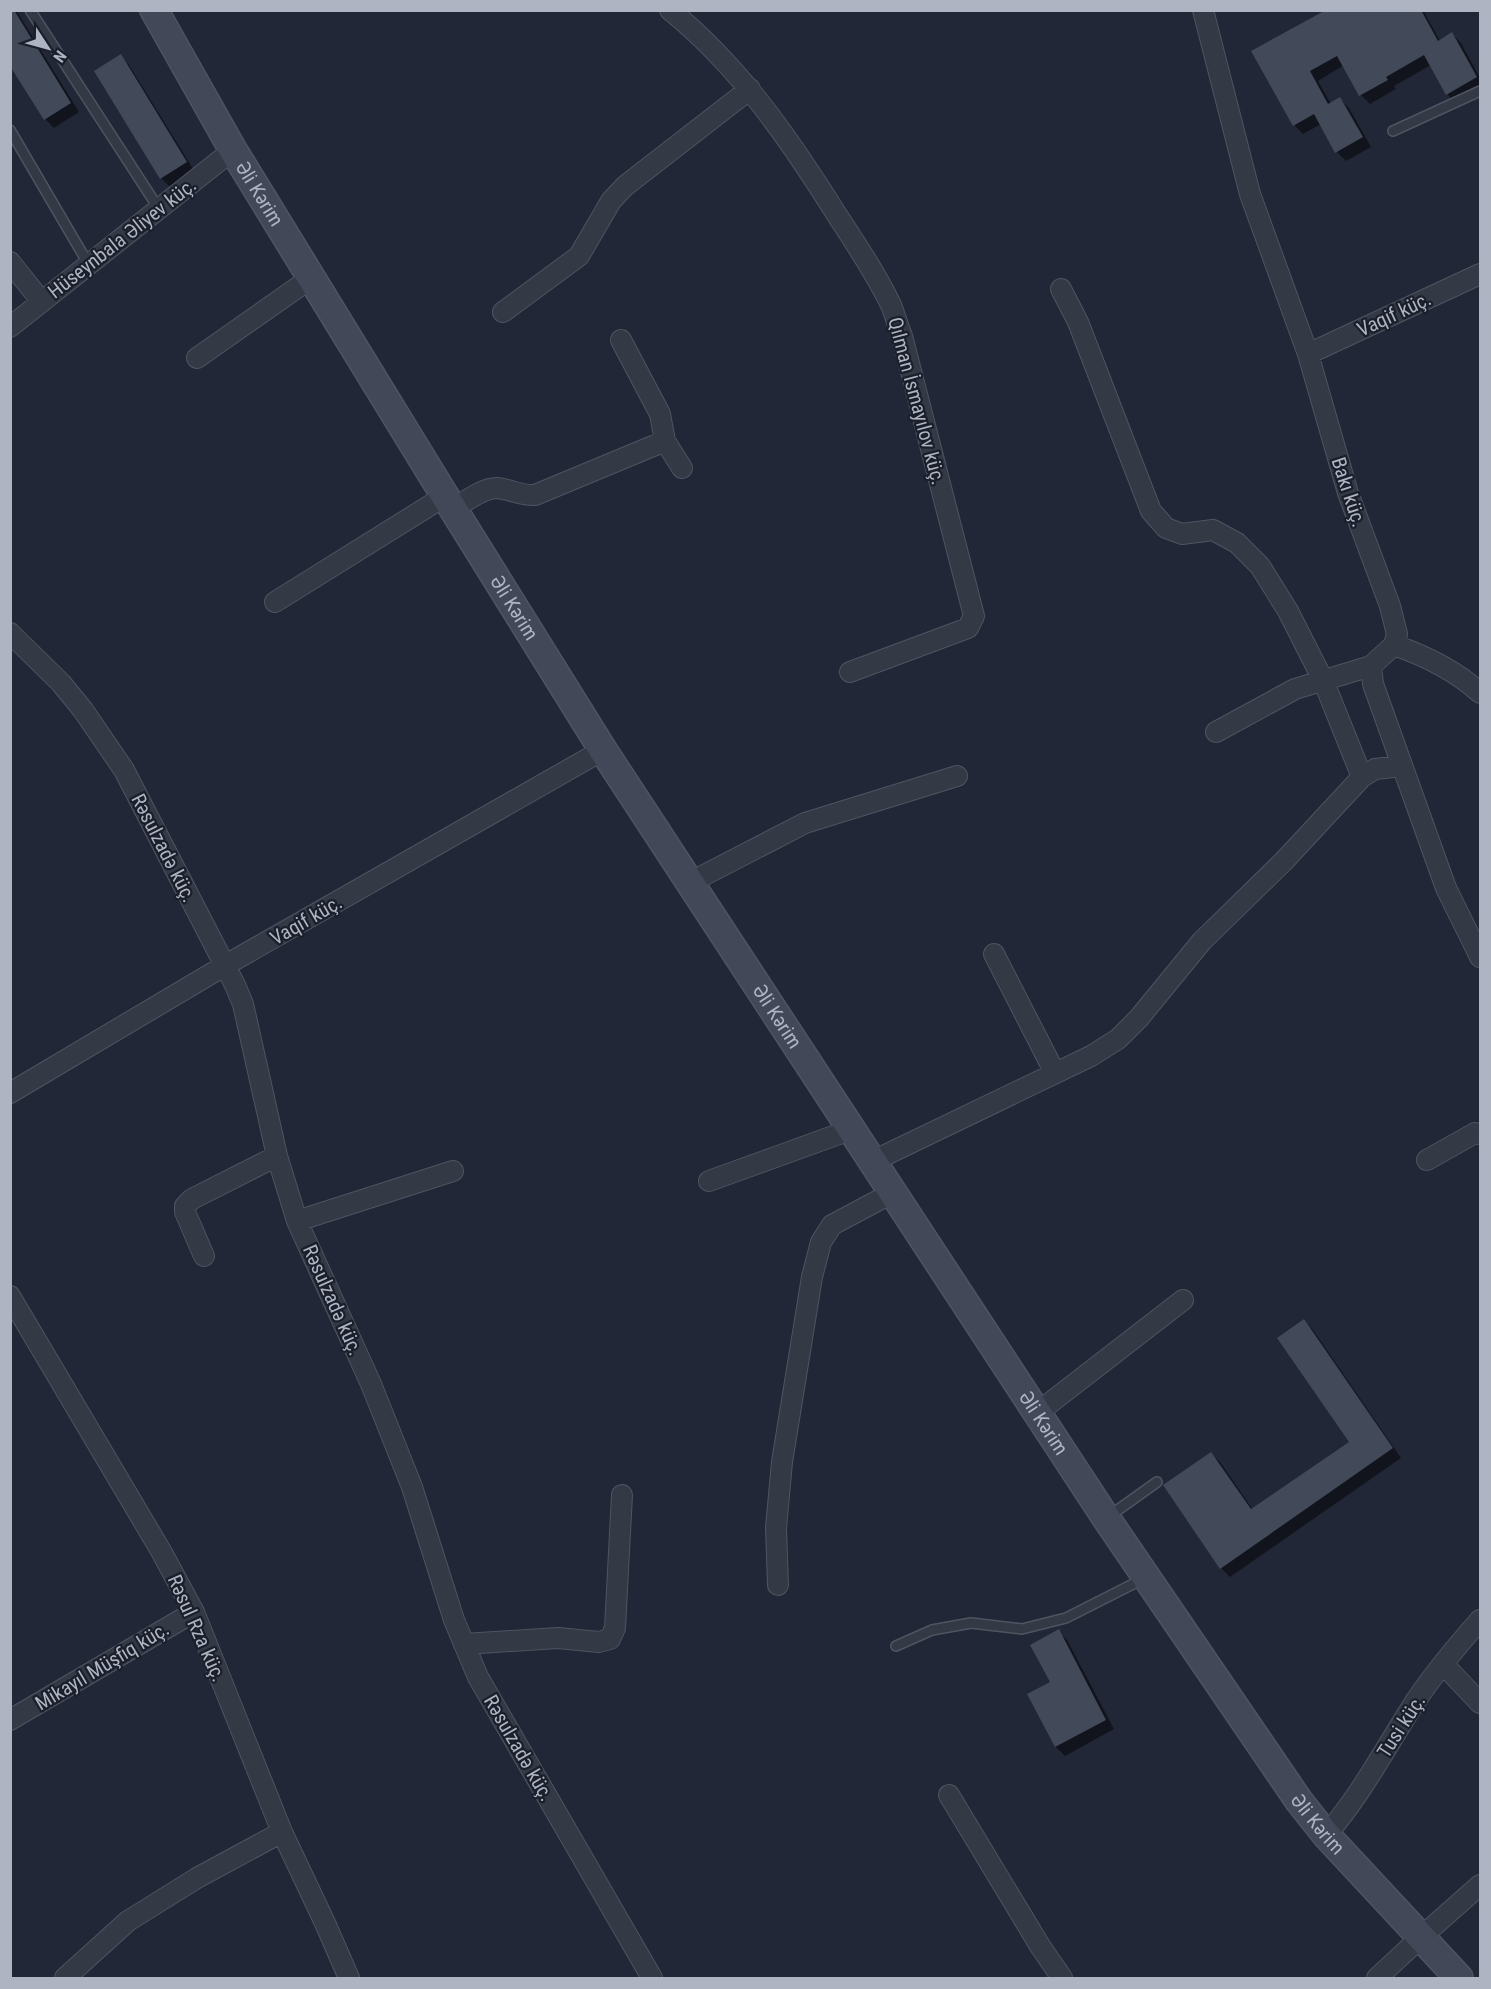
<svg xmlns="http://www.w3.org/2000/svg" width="1491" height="1989" font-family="'Roboto Condensed',sans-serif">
<rect width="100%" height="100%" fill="#212736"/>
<path fill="#0007" d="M10,10h6l63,102 -25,16 -9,-9z
M1329,10h94l17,31 12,-7 9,9 19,35v11l-24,14 -9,-9 -16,-29 -37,21 2,3 -26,15 -9,-9 -17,-30 -26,16 13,23 9,-5 9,9 22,39 -25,14 -9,-9 -16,-28 -18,10 -9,-9 -41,-73z
M120,56l9,9 66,107 -25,15 -9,-9 -65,-106z
M1304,1321l9,9 88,128 -171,119 -9,-9 -10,-114 9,8 33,48 98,-68z
M1058,1631l9,9 47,89 -49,27 -9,-9 -27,-52 23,-12z"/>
<path fill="#424a5a" d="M10,10h4l57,93 -27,17 -34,-54z
M1326,10h95l17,31 14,-9 25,45 -31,18 -22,-40 -38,22 2,3 -29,16 -22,-40 -27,15 18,33 12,-7 23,40 -28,16 -21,-39 -21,12 -42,-75z
M121,54l66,108 -27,17 -66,-108z
M1304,1319l89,129 -173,121 -57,-84 48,-33 40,57 98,-67 -72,-104z
M1059,1629l47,91 -51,27 -28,-53 23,-12 -20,-37z"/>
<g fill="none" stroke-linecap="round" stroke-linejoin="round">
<defs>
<path id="lane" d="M30,10l129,199
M10,130l79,135
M1393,131l87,-40
M1108,1517l49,-35
M896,1646l36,-16 39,-7 51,6 44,-11 77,-39"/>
<path id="street" d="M670,10c70,57 120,130 167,205 19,29 39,59 54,90 4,10 7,21 11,31l72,280 -6,12 -118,44
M1203,10l47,184 58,160 40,139 42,113 7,28 -3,11 -23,21 2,18 73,204 34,69
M10,262l32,40
M1061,289l17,33 73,189 15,17 16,6 31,-4 24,13 23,23 28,45 35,69 39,97
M503,312l76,-56 32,-55 14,-15 125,-97
M10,327l223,-177
M621,340l39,74 5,27 17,27
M1308,354l172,-80
M197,358l114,-80
M453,509c12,-7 29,-21 44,-21 13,1 24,8 38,7l130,-54
M275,602l170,-106
M10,633l51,50 22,27 41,60 111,215 8,19 34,152 20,65 74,163 41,103 42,133 24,57 174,301
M1394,645c32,11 61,25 86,48
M1216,732l79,-43 76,-23
M689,883l116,-60 152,-47
M994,954l61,119
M10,1093l214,-127 379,-216
M1427,1160l48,-27 5,1
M871,1162l220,-106 27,-17 21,-21 63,-77 81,-79 79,-85 13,-8 27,-3
M709,1181l141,-51
M297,1221l156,-50
M204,1256l-19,-44v-6l7,-7 85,-43
M10,1296l151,255 33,61 88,220 43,91 24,55
M1037,1413l146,-113
M778,1585l-2,-57 6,-66 30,-185 9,-35 11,-17 60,-32
M464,1644l94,-6 41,4 11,-3 5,-11 7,-133
M1443,1664l37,39
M10,1720l184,-108
M949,1795l91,151 22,32
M1326,1835c35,-40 60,-88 89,-133 19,-29 42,-56 65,-82
M65,1978l63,-57 69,-43 85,-46
M1377,1978l43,-40 60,-53"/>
<g id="secondary">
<path id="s1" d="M154,10l79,140 212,346 158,254 503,768 193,283 27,34 133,143"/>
</g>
</defs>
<use href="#lane" stroke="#4f5461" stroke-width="12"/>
<use href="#street" stroke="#4f5461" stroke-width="22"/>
<use href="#secondary" stroke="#4f5461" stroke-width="30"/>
<use href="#lane" stroke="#343946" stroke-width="9"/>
<use href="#street" stroke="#343946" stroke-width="20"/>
<use href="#secondary" stroke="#434859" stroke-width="27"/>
</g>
<g text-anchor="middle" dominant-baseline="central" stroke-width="4.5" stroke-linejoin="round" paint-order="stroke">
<g font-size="20" fill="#afb4c3" stroke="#1a1f2b">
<text stroke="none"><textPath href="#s1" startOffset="212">Əli Kərim</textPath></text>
<text transform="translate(122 238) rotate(-38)">Hüseynbala Əliyev küç.</text>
<text transform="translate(1394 314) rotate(-25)">Vaqif küç.</text>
<text transform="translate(917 401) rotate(75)">Qılman İsmayılov küç.</text>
<text transform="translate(1349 492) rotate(72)">Bakı küç.</text>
<text stroke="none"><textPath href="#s1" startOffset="698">Əli Kərim</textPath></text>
<text transform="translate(164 848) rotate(63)">Rəsulzadə küç.</text>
<text transform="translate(306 920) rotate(-30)">Vaqif küç.</text>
<text stroke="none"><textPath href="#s1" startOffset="1184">Əli Kərim</textPath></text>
<text transform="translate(333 1300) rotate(66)">Rəsulzadə küç.</text>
<text stroke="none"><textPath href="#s1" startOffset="1670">Əli Kərim</textPath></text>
<text transform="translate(197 1628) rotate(66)">Rəsul Rza küç.</text>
<text transform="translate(102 1666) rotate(-31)">Mikayıl Müşfiq küç.</text>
<text transform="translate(1401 1726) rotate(-57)">Tusi küç.</text>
<text transform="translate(519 1748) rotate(60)">Rəsulzadə küç.</text>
<text stroke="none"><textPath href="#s1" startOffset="2156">Əli Kərim</textPath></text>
</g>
</g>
<rect width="1491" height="1989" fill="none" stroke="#afb4c3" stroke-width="24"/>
<g transform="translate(48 48) rotate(126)" stroke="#1a1f2b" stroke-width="4.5" paint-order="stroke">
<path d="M0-4.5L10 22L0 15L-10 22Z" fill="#afb4c3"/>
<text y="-9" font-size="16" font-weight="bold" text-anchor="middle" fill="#afb4c3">N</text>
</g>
</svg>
